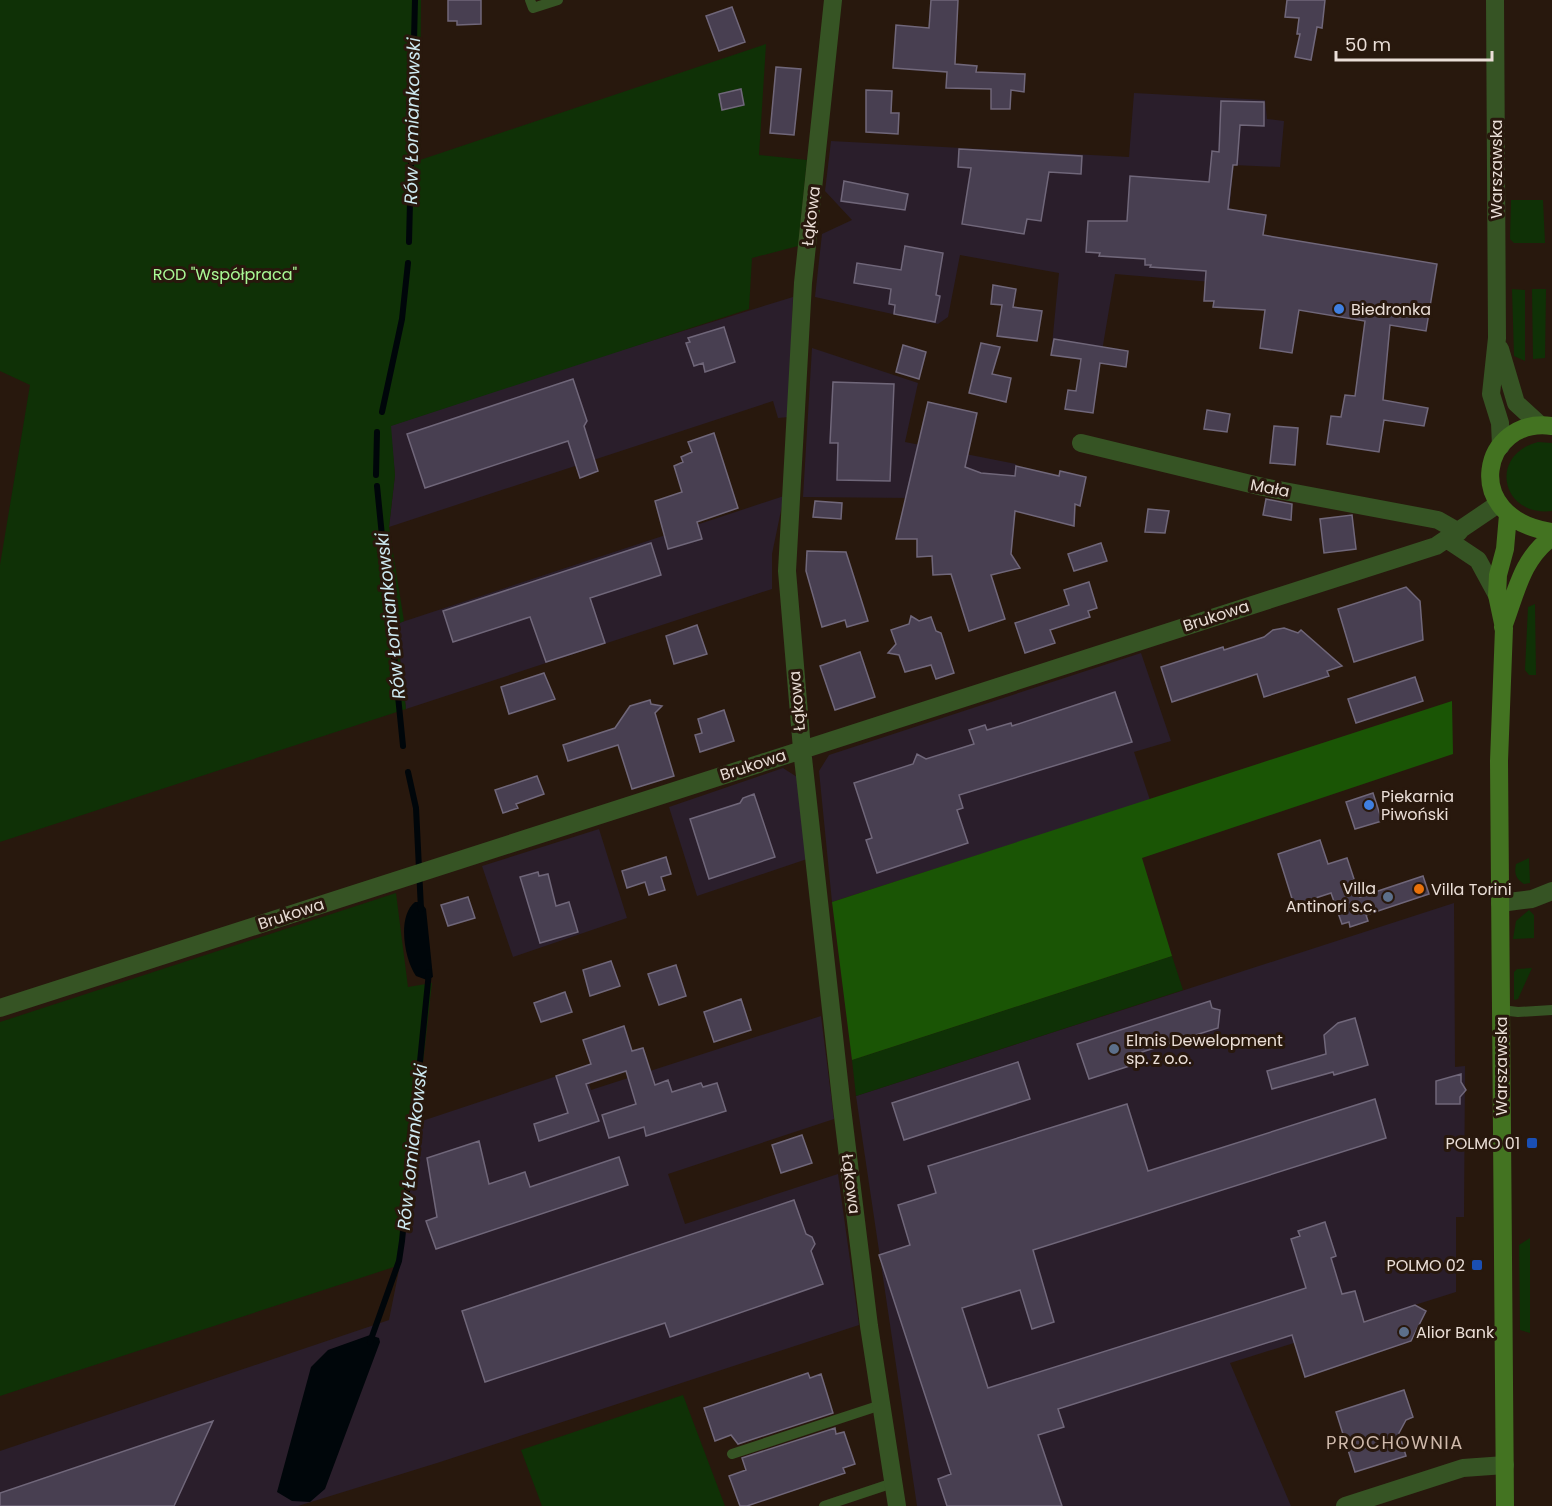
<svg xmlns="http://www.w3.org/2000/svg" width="1552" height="1506" font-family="Poppins,sans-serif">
<rect width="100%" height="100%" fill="#28180d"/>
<path fill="#2a1e2b" d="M1134,93l131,7 2,19 17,2 -4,46 -47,-2 -9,118 -109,-9 -15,89 -49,-8 8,-82 -99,-18 -12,62 -10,7 -123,-27 7,-63 30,-14 -27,-29 6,-50 298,16z
M793,297l-4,120 -11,1 -5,-17 -384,126 6,-52 -5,-49 196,-65z
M812,348l106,35 -13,59 111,22 -5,78 -94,15 2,-14 -6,-45 -110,-1z
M784,496l-12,58v35l-366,120 -10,-85z
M1141,653l30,88 -37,11 16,48 -318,102 -13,-131 10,-16z
M783,768l14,9 10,82 -110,37 -28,-89z
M599,829l28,89 -114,39 -31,-91z
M1454,903l1,164 10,-1 -1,151h-8v75l-226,71 61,143h-374l-61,-410z
M821,1016l13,103 -166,55 17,50 153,-50 21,151 -422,138 -139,43h-298v-55l389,-131 11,-55 16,-142 168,-56 7,23z"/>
<path fill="#0f3106" d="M0,0h421l-1,160 346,-116 -7,111 48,5 -9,86 -46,12 -3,51 -358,117 4,49 -6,52 15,94 -8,4 10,84 -406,133v-277l30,-180 -30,-14z
M1511,200h32l2,43h-31l-4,-4z
M1512,289l13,1v71l-11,-5z
M1532,289h14l-1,69 -12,1z
M1538,442l14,1v68c-51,6 -64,-56 -14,-69z
M1535,604l1,71h-7l-4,-5 3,-63z
M1529,858l1,25 -6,1c-8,-5 -10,-10 -8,-20z
M396,893l12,94 24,-4 -32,282 -400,131v-374z
M1529,910l5,5v23l-21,1 3,-18z
M1172,956l11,34 -327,106 -4,-36z
M1532,968l-14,31 -4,1v-28l3,-3z
M1530,1238v95l-10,-3 -1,-85z
M683,1395l42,111h-183l-21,-56z"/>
<path fill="#1a5505" d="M1452,701l1,53 -311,104 30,98 -320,104 -20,-158z"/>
<path fill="#00060a" d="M415,902h6l5,7 7,68 -6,3 -11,-4c-12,-17 -19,-60 -1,-74z
M370,1335l9,3 1,4 -55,147 -15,13 -18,-1 -15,-9 34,-125 17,-17z"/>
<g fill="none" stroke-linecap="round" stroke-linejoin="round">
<path stroke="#00060a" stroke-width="6" d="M409,242l6,-242
M382,412l20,-93 6,-56
M376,475l1,-43
M377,486l26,260
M408,772l8,36 5,101
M370,1342l29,-81 3,-20 27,-269"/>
</g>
<path fill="#483f51" stroke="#70677a" stroke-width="1.5" d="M448,0h33v24l-24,1v-4h-9z
M931,0h27l-3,64 22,2 -1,6 49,2 -1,18 -13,-2 -1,19h-19v-20l-45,-1 1,-16 -54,-4 3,-43 33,3z
M1287,0h38l-3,28 -5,-1 -6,33 -16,-3 5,-23h-3l2,-16 -14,-1z
M732,7l13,35 -26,9 -13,-35z
M776,67l25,2 -7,66 -24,-2z
M741,89l3,16 -22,5 -3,-16z
M866,90l26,1 -1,22h8l-1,21 -32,-2z
M1221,101l43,1v24l-24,-1 -3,40h-4l-5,44 38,6 -3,20 174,29 -11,67 -36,-6 -7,75 45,8 -4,18 -40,-6 -5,32 -52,-8 4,-28 10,1 4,-22 10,1 10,-75 -66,-11 -7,43 -32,-5 5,-38 -52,-3 1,-6h-10l2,-30 -56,-4 1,-2h-6v-6l-46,-3 1,-3 -14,-1 2,-31h39l3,-45 79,6 3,-31 7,1z
M959,149l123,7 -1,18 -32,-2 -8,49 -14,-2 -3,15 -62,-10 9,-56 -13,-1z
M844,181l64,13 -3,16 -64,-9z
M905,246l38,7 -7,42 4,1 -5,26 -41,-8 1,-9 -6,-1 2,-15 -37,-6 3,-20 44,7z
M993,285l23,4 -3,18 29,4 -5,30 -40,-5 5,-31 -11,-1z
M724,327l11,35 -30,10 -2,-9 -9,3 -8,-23 4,-1 -2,-4z
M1054,339l74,12 -2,16 -26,-4 -7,50 -28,-4 3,-19 8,1 5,-32 -30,-4z
M981,343l19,4 -8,27 19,4 -5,24 -37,-9z
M903,345l23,7 -7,27 -23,-7z
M573,379l14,42 -3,5 14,45 -18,7 -12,-37 -143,47 -18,-54z
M833,382l61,2 -4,97 -53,-1 1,-37h-8z
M928,402l49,11 -12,54 16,6 34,3 1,-10 43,10 1,-5 26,6 -6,29 -5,-2 -1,22 -59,-15 -4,43 9,14 -29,7 14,44 -36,12 -18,-57 -18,1 -1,-19 -15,1v-18h-21z
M1207,410l23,4 -3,18 -23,-3z
M1274,426l24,2 -3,37 -25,-2z
M714,433l24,75 -41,14 5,17 -34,10 -13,-48 27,-9 -8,-26 9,-4 -2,-5 11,-5 -4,-10z
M1266,499l26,5 -1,16 -28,-5z
M815,501l27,2 -1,16 -28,-2z
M1148,509l21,2 -4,22 -20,-1z
M1352,515l4,34 -32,4 -4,-34z
M651,543l10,32 -71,23 15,45 -59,19 -16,-45 -77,25 -10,-31z
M1101,543l6,18 -33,10 -6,-17z
M807,551l39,1 22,69 -21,6 -2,-7 -23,7 -16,-56z
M1089,582l8,26 -9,3 2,6 -40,13 5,13 -30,10 -10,-30 54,-18 -5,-15z
M1406,587l14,14 3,39 -69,22 -16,-53z
M911,616l8,5 12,-4 5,14 5,2 13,40 -18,6 -5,-14 -26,7 -6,-17 -11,-2 8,-9 -5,-14 18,-6z
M697,625l10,29 -33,10 -8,-28z
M1284,628l14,5 3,-3 41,36 -15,5 2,5 -65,21 -7,-23 -85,28 -11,-35 62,-20 1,3 40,-13 9,-7z
M860,652l15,45 -40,13 -15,-44z
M544,673l11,26 -46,15 -8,-27z
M1415,677l8,24 -67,22 -8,-24z
M1115,692l17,50 -173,53 4,13 -6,2 11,33 -91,30 -11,-33 6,-2 -18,-55 59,-19 4,-10 9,5 48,-15 -5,-14 16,-5 2,5 24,-7 1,3z
M650,700l1,4 11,2 -7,7 19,63 -42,13 -14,-44 -50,16 -5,-16 52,-17 15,-22z
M724,710l10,31 -34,11 -5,-17 7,-2 -4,-14z
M537,776l7,18 -28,10 2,4 -15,5 -8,-23z
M1373,793l9,28 -27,8 -9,-27z
M754,794l21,63 -66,22 -19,-60 50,-16 3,-5z
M1320,840l8,24 19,-6 13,39 63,-21 6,18 -63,21 2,6 -18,6 -1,-5 -7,2 -11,-31 -37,12 -16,-51z
M666,857l5,17 -10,3 4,13 -16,5 -4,-13 -18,6 -5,-17z
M538,872l1,4 9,-2 8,32 13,-4 9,30 -38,11 -20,-66z
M468,897l7,21 -27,8 -7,-21z
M611,961l9,25 -30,10 -7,-26z
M676,965l10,31 -27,9 -11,-31z
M565,992l7,20 -31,10 -7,-19z
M741,999l10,31 -37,12 -10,-30z
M1210,1001l2,7 8,2 -2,18 -76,24 3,9 -56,18 -12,-35z
M1355,1018l13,47 -34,10 -1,-3 -61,17 -5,-18 59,-17 -2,-19 14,-12z
M624,1026l8,25 11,-3 12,37 13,-5 4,12 29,-9 2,4 14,-4 9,28 -80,25 -2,-9 -35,11 -7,-23 34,-11 -10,-33 -40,13 13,37 -60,20 -5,-17 34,-11 -12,-37 35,-12 -8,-24z
M1018,1062l12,37 -126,41 -12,-37z
M1461,1074v8l5,8 -6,7v7h-24v-23z
M1375,1099l11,39 -353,112 21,72 -22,7 -12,-39 -58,18 26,80 318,-100 -15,-49 9,-3 -2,-5 27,-9 11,34 -5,2 11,36 13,-3 9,31 51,-17 11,6 -15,30 -106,36 -13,-42 -234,74 6,18 -26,8 24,71h-115l-9,-27 13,-5 -72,-219 31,-10 -12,-40 38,-12 -8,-27 199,-62 21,67z
M802,1135l10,28 -31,10 -9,-28z
M479,1141l10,43 36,-12 5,15 89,-30 9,28 -192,64 -10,-28 11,-4 -10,-59z
M794,1200l12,34 6,3 3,7 -4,7 12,33 -153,53 -5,-14 -180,59 -23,-71z
M808,1373l2,5 11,-4 12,39 -95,31 -7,-9 -16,6 -11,-33z
M1404,1390l9,27 -7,3 -7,13 7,23 -51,16 -19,-60z
M213,1421l-39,85h-174v-13z
M835,1428l1,6 8,-2 11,32 -12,4 2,5 -98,33h-7l-11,-30 17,-6 -4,-12z"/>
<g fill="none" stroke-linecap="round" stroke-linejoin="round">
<path stroke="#365424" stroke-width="10" d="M530,0l3,8 25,-8
M1501,1010l17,2 34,-2
M732,1454l149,-49
M824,1506l69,-23"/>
<path stroke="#365424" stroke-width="18" d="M833,0l-30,283 -16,288 15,178 40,359 27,218 28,180
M1495,0l2,338 -6,56 9,29 1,23
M1500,349l16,54 24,22
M1081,443l182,44 175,33 21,12
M1448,540l30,20 19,35
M1500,903l32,-4 20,-8
M0,1008l1436,-462 62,-42
M1345,1506l118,-38 42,-3"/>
<path stroke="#437321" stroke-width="18" d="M1552,426c-70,-10 -94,92 0,106
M1503,627c13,-34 19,-69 49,-90
M1505,1506l-6,-745 5,-133 -7,-33 1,-20 7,-26 3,-34"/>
</g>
<g fill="#3f7fe0" stroke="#28180d" stroke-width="2">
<circle cx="1339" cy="309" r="6"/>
<circle cx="1369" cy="805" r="6"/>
</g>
<circle fill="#e8710a" stroke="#28180d" stroke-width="2" cx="1419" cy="889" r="6"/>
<g fill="#5c6f8a" stroke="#28180d" stroke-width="2">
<circle cx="1388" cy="897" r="6"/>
<circle cx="1114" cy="1049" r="6"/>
<circle cx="1404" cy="1332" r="6"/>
</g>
<g fill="#1a4fb4" stroke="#28180d" stroke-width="2">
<rect x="1526" y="1137" width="12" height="12" rx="3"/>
<rect x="1471" y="1259" width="12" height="12" rx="3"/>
</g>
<g text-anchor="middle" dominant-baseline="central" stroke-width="6" stroke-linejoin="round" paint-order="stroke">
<g font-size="16" fill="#eaded7" stroke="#28180d">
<text transform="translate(1496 169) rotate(-90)">Warszawska</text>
<text transform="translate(811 216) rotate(-83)">Łąkowa</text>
<text transform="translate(1270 488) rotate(11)">Mała</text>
<text transform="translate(1216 616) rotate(-18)">Brukowa</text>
<text transform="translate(797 701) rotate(-95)">Łąkowa</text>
<text transform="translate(753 765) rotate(-18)">Brukowa</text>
<text transform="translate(291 914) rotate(-18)">Brukowa</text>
<text transform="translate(1501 1066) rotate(-90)">Warszawska</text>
<text transform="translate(851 1184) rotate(83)">Łąkowa</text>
</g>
<g font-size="16" fill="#a9f995" stroke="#28180d">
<text x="225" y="274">ROD "Współpraca"</text>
</g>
<g font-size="16" fill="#eaded7" stroke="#28180d" text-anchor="start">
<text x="1351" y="309">Biedronka</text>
<text x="1381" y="796">Piekarnia<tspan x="1381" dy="18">Piwoński</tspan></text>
<text x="1376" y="888" text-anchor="end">Villa<tspan x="1376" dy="18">Antinori s.c.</tspan></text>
<text x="1431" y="889">Villa Torini</text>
<text x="1126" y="1040">Elmis Dewelopment<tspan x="1126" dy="18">sp. z o.o.</tspan></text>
<text x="1520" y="1143" text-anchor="end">POLMO 01</text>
<text x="1465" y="1265" text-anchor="end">POLMO 02</text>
<text x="1416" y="1332">Alior Bank</text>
</g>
<g font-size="18" font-style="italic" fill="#ceeaf2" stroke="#28180d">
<text transform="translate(412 121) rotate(-89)">Rów Łomiankowski</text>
<text transform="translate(390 616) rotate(-96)">Rów Łomiankowski</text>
<text transform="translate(412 1147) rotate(-84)">Rów Łomiankowski</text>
</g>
<g font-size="18" letter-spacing="1.5" fill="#cfb9ab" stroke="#28180d">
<text x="1395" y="1442">PROCHOWNIA</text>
</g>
</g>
<path d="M1336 51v9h156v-9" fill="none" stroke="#eaded7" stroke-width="3"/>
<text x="1345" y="51" font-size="18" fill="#eaded7" stroke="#28180d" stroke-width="4.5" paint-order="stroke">50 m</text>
</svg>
